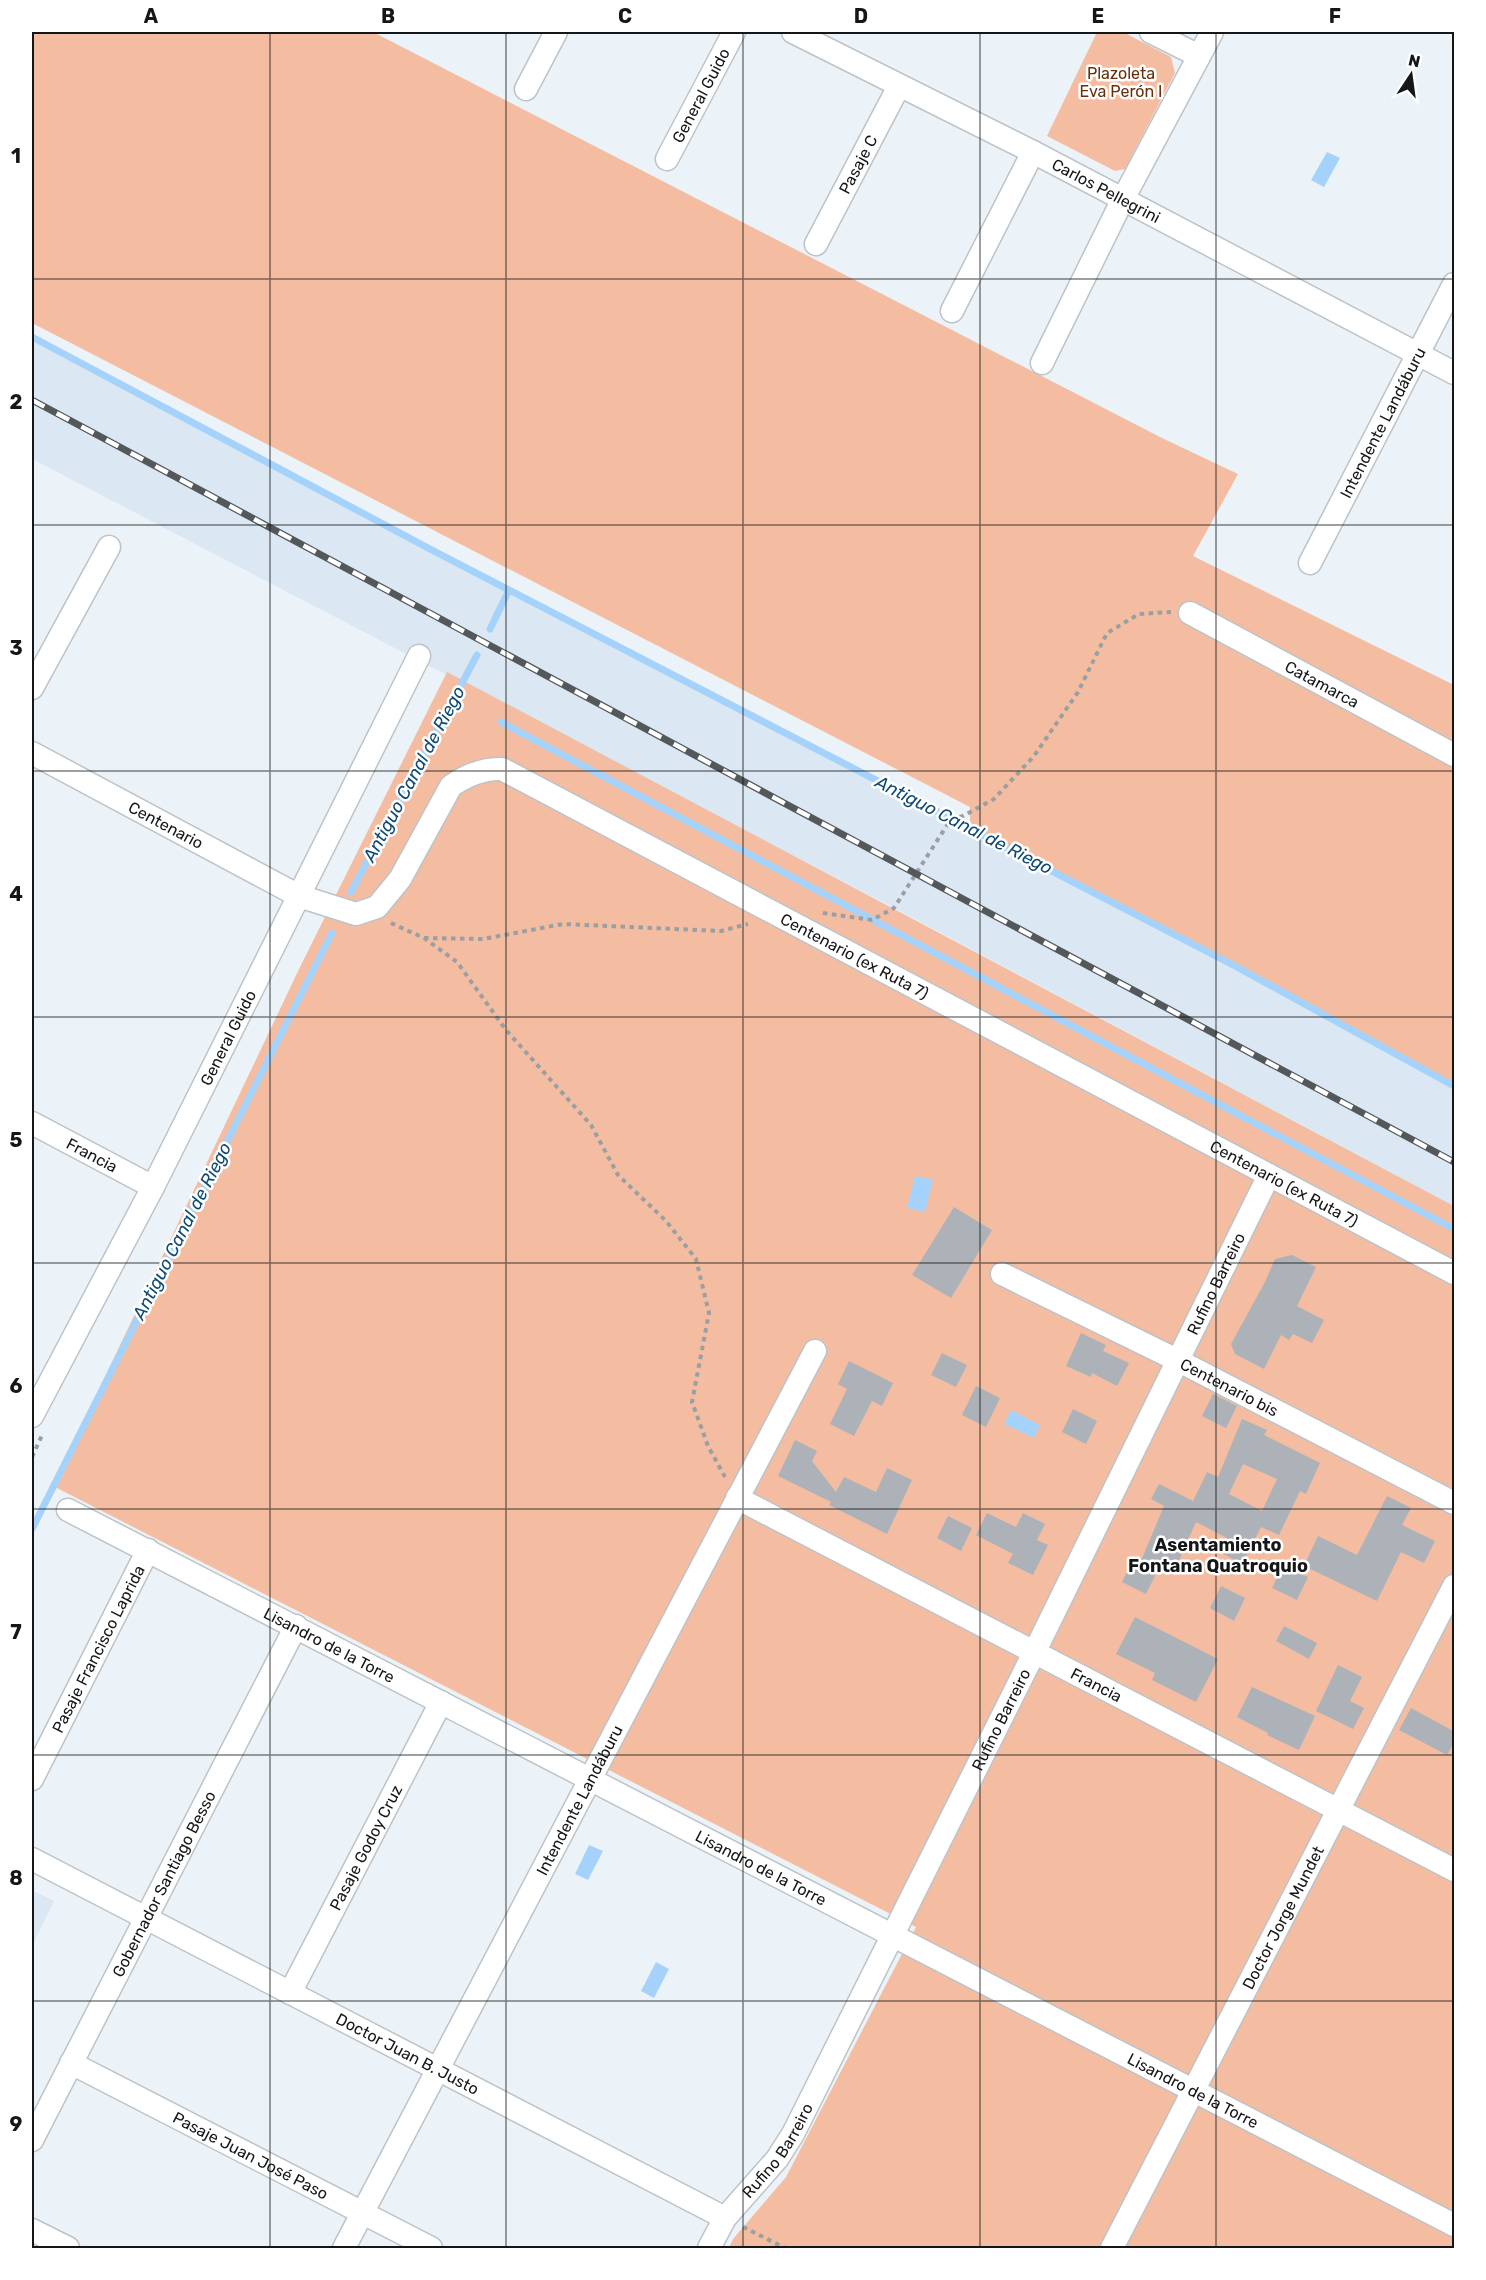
<svg xmlns="http://www.w3.org/2000/svg" width="1486" height="2280" font-family="Rubik,sans-serif">
<rect width="100%" height="100%" fill="#ecf3f8"/>
<path fill="#dbe8f3" d="M32,337l398,212 807,418 217,119v120l-560,-298 -862,-449z
M32,1890l22,11 -22,45z"/>
<path fill="#f4bda1" d="M32,32h341l789,406 76,36 -45,82 261,129v401l-217,-119 -267,-139v-21l-938,-484z
M1097,32h26l48,25 4,16 -50,96 -10,2 -68,-35z
M447,672l1007,534v1042h-725l4,-9 53,-62 130,-250 -863,-441 247,-519z"/>
<path fill="#a4d2fa" d="M1327,152l13,6 -16,29 -13,-7z
M915,1176l18,4 -8,32 -18,-4z
M1011,1410l29,15 -6,13 -30,-14z
M589,1845l14,6 -15,29 -13,-6z
M656,1962l13,7 -15,29 -13,-7z"/>
<g fill="none" stroke-linecap="round" stroke-linejoin="round">
<path stroke="#a4d2fa" stroke-width="7" d="M32,337l398,212 807,418 217,119
M490,629l19,-39
M501,722l953,507
M351,892l126,-237
M32,1529l300,-596"/>
</g>
<path fill="#acb2b8" fill-rule="evenodd" d="M954,1207l38,23 -41,68 -39,-23z
M1292,1255l24,12 -19,39 27,14 -12,23 -19,-9 -4,6 -8,-5 -17,34 -29,-15 -4,-10 34,-62 10,-23z
M1081,1333l25,12 -3,6 26,12 -12,23 -25,-13 -1,4 -25,-11z
M942,1353l25,12 -11,22 -25,-12z
M849,1361l44,22 -11,23 -10,-5 -18,35 -24,-12 17,-35 -9,-5z
M976,1386l24,12 -14,29 -24,-12z
M1213,1394l24,12 -11,22 -24,-12z
M1073,1409l24,12 -11,23 -24,-12z
M1242,1419l25,11 -3,5 56,28 -14,31 -6,-3 -21,44 -18,-8 -19,37 -20,-11 7,-14 -33,-17 -21,47 -14,-5 -15,30 -24,-12 11,-22 7,3 24,-57 -13,-7 8,-15 34,17 14,-29 11,5zM1243,1464l34,15 -15,32 -33,-17z
M795,1440l22,11 -5,10 24,31 8,-15 32,15 11,-24 25,12 -25,54 -58,-29 2,-3 -53,-26z
M1387,1496l24,12 -9,17 33,16 -11,22 -23,-11 -24,49 -73,-35 14,-30 39,19z
M987,1513l29,14 7,-14 22,11 -8,16 11,5 -15,30 -25,-12 5,-9 -37,-19z
M948,1516l24,12 -11,23 -24,-13z
M1283,1565l25,12 -11,23 -25,-12z
M1221,1586l24,12 -11,23 -24,-13z
M1135,1617l83,42 -22,43 -44,-22 3,-7 -39,-19z
M1284,1626l33,17 -8,16 -33,-18z
M1338,1665l24,12 -12,24 14,7 -11,21 -37,-18z
M1252,1687l63,29 -16,34 -32,-15 1,-2 -31,-16z
M1411,1708l44,24v9l-8,14 -48,-25z"/>
<g fill="none" stroke-linecap="round" stroke-linejoin="round">
<defs>
<g id="minor">
<path id="s1" d="M793,32l240,120 421,221"/>
<path d="M1151,32l48,24"/>
<path d="M526,89l30,-57"/>
<path id="s2" d="M667,159l67,-127"/>
<path id="s3" d="M816,244l83,-158"/>
<path d="M952,311l81,-159"/>
<path d="M1042,363l81,-164 89,-167"/>
<path id="s4" d="M1310,563l144,-279"/>
<path id="s5" d="M1190,613l264,142"/>
<path d="M32,688l77,-141"/>
<path id="s6" d="M32,753l267,143 57,18 21,-7 23,-28 51,-93c16,-11 32,-18 51,-17l952,504"/>
<path id="s7" d="M32,1123l121,64"/>
<path id="s8" d="M1002,1274l177,87 275,142"/>
<path id="s9" d="M32,1416l121,-229 266,-531"/>
<path id="s10" d="M737,1498l717,372"/>
<path id="s11" d="M68,1510l1386,715"/>
<path id="s12" d="M32,1779l116,-229"/>
<path id="s13" d="M32,1859l693,359"/>
<path id="s14" d="M290,1993l151,-291"/>
<path id="s15" d="M71,2063l360,185"/>
<path id="s16" d="M32,2140l264,-514"/>
<path d="M32,2230l36,18"/>
<path id="s17" d="M344,2248l471,-897"/>
<path id="s18" d="M709,2248l16,-30 52,-59 16,-25 242,-483 234,-476"/>
<path id="s19" d="M1112,2248l342,-662"/>
</g>
</defs>
<use href="#minor" stroke="#bdc3c8" stroke-width="25"/>
<path stroke="#9a9fa3" stroke-width="4" stroke-dasharray="4.5 4.5" stroke-linecap="butt" d="M823,913l49,7 22,-12 57,-89 12,-3 31,-17 40,-43 44,-64 29,-59 32,-19 32,-2
M391,923l33,15 33,24 49,68 85,95 27,50 48,46 30,38 13,54 -17,89 16,44 17,31
M424,938l59,1 80,-15 158,7 27,-7
M32,1457l11,-24
M743,2227l42,21"/>
<use href="#minor" stroke="#fff" stroke-width="22"/>
<defs>
<path id="rail" d="M32,400l1422,762"/>
</defs>
<use href="#rail" stroke="#54585b" stroke-width="7"/>
<use href="#rail" stroke="#fff" stroke-width="4.5" stroke-dasharray="14" stroke-linecap="butt"/>
</g>
<path fill="none" stroke="#141618" stroke-width="1.5" stroke-opacity="0.55" d="M270,32v2216M506,32v2216M743,32v2216M980,32v2216M1216,32v2216M32,279h1422M32,525h1422M32,771h1422M32,1017h1422M32,1263h1422M32,1509h1422M32,1755h1422M32,2001h1422"/>
<g text-anchor="middle" dominant-baseline="central" stroke-width="5" stroke-linejoin="round" paint-order="stroke">
<g font-size="16" fill="#662e0a" stroke="#fff">
<text x="1121" y="73">Plazoleta<tspan x="1121" dy="18">Eva Perón I</tspan></text>
</g>
<g font-size="16" fill="#141618" stroke="#fff">
<text stroke="none"><textPath href="#s2" startOffset="72">General Guido</textPath></text>
<text stroke="none"><textPath href="#s3" startOffset="90">Pasaje C</textPath></text>
<text stroke="none"><textPath href="#s1" startOffset="351">Carlos Pellegrini</textPath></text>
<text stroke="none"><textPath href="#s4" startOffset="158">Intendente Landáburu</textPath></text>
<text stroke="none"><textPath href="#s5" startOffset="150">Catamarca</textPath></text>
<text stroke="none"><textPath href="#s6" startOffset="152">Centenario</textPath></text>
<text stroke="none"><textPath href="#s6" startOffset="981">Centenario (ex Ruta 7)</textPath></text>
<text stroke="none"><textPath href="#s9" startOffset="426">General Guido</textPath></text>
<text stroke="none"><textPath href="#s7" startOffset="68">Francia</textPath></text>
<text stroke="none"><textPath href="#s6" startOffset="1467">Centenario (ex Ruta 7)</textPath></text>
<text stroke="none"><textPath href="#s18" startOffset="1092">Rufino Barreiro</textPath></text>
<text stroke="none"><textPath href="#s8" startOffset="254">Centenario bis</textPath></text>
<text stroke="none"><textPath href="#s11" startOffset="294">Lisandro de la Torre</textPath></text>
<text stroke="none"><textPath href="#s12" startOffset="146">Pasaje Francisco Laprida</textPath></text>
<text stroke="none"><textPath href="#s10" startOffset="405">Francia</textPath></text>
<text stroke="none"><textPath href="#s18" startOffset="606">Rufino Barreiro</textPath></text>
<text stroke="none"><textPath href="#s17" startOffset="506">Intendente Landáburu</textPath></text>
<text stroke="none"><textPath href="#s14" startOffset="164">Pasaje Godoy Cruz</textPath></text>
<text stroke="none"><textPath href="#s11" startOffset="780">Lisandro de la Torre</textPath></text>
<text stroke="none"><textPath href="#s16" startOffset="288">Gobernador Santiago Besso</textPath></text>
<text stroke="none"><textPath href="#s19" startOffset="372">Doctor Jorge Mundet</textPath></text>
<text stroke="none"><textPath href="#s13" startOffset="423">Doctor Juan B. Justo</textPath></text>
<text stroke="none"><textPath href="#s11" startOffset="1266">Lisandro de la Torre</textPath></text>
<text stroke="none"><textPath href="#s18" startOffset="120">Rufino Barreiro</textPath></text>
<text stroke="none"><textPath href="#s15" startOffset="202">Pasaje Juan José Paso</textPath></text>
</g>
<g font-size="18" font-style="italic" fill="#0e4a75" stroke="#fff">
<text transform="translate(414 774) rotate(-62)">Antiguo Canal de Riego</text>
<text transform="translate(964 825) rotate(27)">Antiguo Canal de Riego</text>
<text transform="translate(182 1231) rotate(-63)">Antiguo Canal de Riego</text>
</g>
<g font-size="18" font-weight="bold" fill="#141618" stroke="#fff">
<text x="1218" y="1545">Asentamiento<tspan x="1218" dy="21">Fontana Quatroquio</tspan></text>
</g>
</g>
<rect width="1486" height="2280" fill="none" stroke="#ffffff" stroke-width="66"/>
<g transform="translate(1411 75) rotate(13)" stroke="#ffffff" stroke-width="4.5" paint-order="stroke">
<path d="M0-4.5L10 22L0 15L-10 22Z" fill="#141618"/>
<text y="-9" font-size="16" font-weight="bold" text-anchor="middle" fill="#141618">N</text>
</g>
<rect x="33" y="33" width="1420" height="2214" fill="none" stroke="#141618" stroke-width="2"/>
<g font-size="20" text-anchor="middle" font-weight="bold" fill="#141618">
<text x="151" y="23">A</text>
<text x="388" y="23">B</text>
<text x="625" y="23">C</text>
<text x="861" y="23">D</text>
<text x="1098" y="23">E</text>
<text x="1335" y="23">F</text>
<text x="16" y="163">1</text>
<text x="16" y="409">2</text>
<text x="16" y="655">3</text>
<text x="16" y="901">4</text>
<text x="16" y="1147">5</text>
<text x="16" y="1393">6</text>
<text x="16" y="1639">7</text>
<text x="16" y="1885">8</text>
<text x="16" y="2131">9</text>
</g>
</svg>
